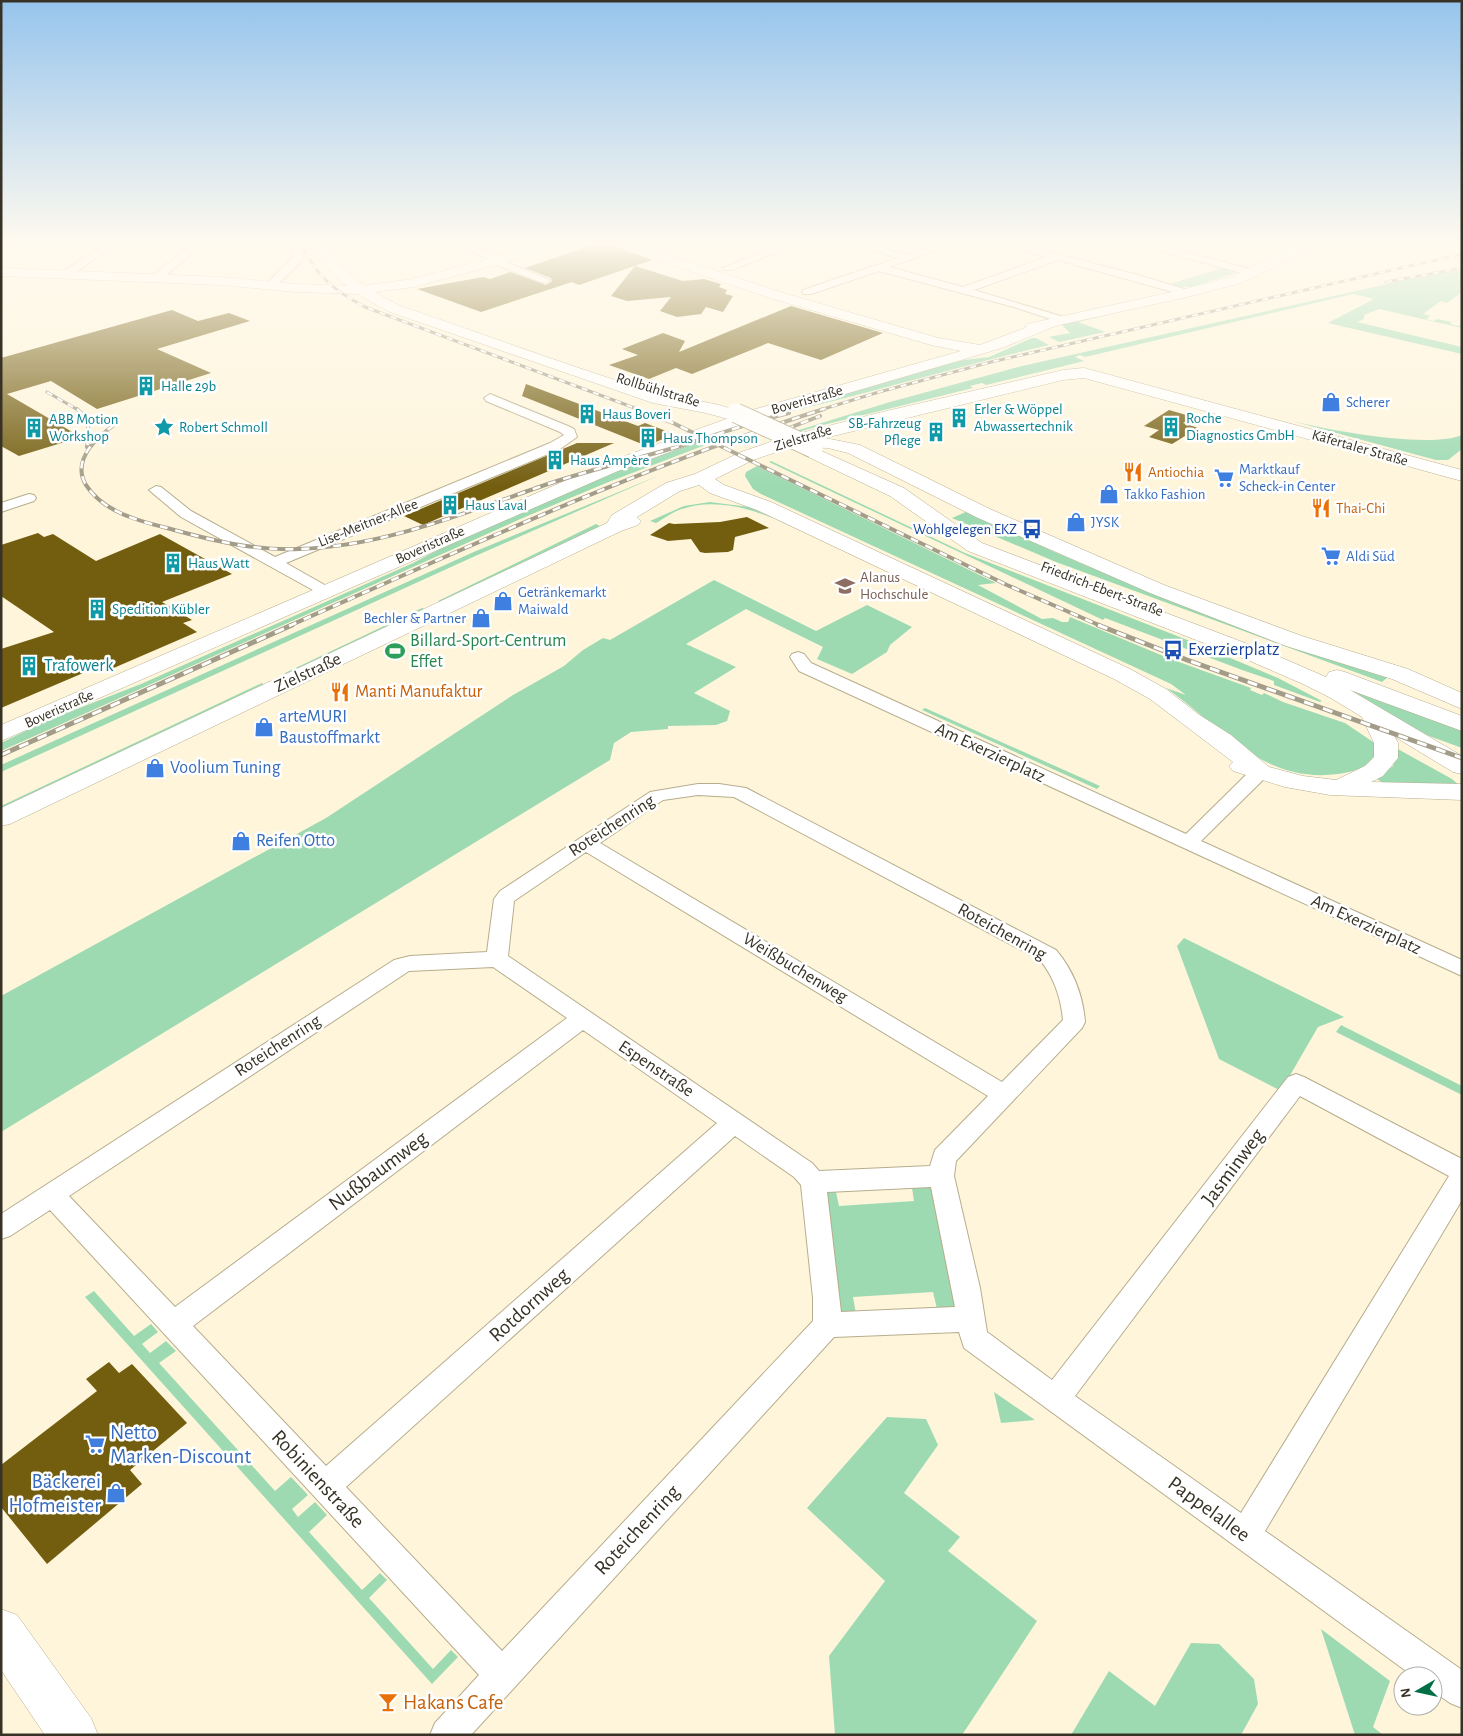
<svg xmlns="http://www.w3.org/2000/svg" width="1463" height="1736" font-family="'Alegreya Sans',sans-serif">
<rect width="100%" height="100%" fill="#fef5db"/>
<path fill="#9ddab2" d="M1222,268l14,5 -45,14 -27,-1z
M1462,270v17l-3,2 3,1v2l-15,11 -6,-2 -18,13 7,2 -4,3 8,2 3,-2 15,3 -2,2 8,2 4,-2v4l-83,-19 -15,6v4l-7,3 105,25v7l-134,-31 46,-24 -21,-5 -268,63 -5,-2 -5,2 9,4 -98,24 -4,-2 -12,3 3,2 -154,38 -40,12 -3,-1 114,-35 132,-36 401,-90z
M1125,310h2l-49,12 27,10 -46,10 -10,-5 21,-4 -8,-8 1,-1z
M1032,338h4l13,7c-95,22 -188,51 -283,72l119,-37 79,-20 25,-3z
M1292,421c36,9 137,28 170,14v14l-14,11h-12z
M702,441l6,3 -102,39 -81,34 -524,234v-8l45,-22 95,-37 272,-121c92,-49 190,-91 289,-122z
M771,461l194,92 220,86 93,39 44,23 -2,1 -46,-17v-4l-32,-11 -137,-52 -2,2 -334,-158z
M757,466l239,117 -18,2 64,34 11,-1 9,4h6l2,-5 98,41 83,30 -1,2 12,5 2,-2 19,9 62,21 34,23c-8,21 -20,25 -41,28 -76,10 -117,-48 -172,-86l20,7 -15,-11 -410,-190 -8,-5 -8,-13 1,-4z
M660,475l-187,82 -472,215v-7l66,-30 409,-184z
M710,502l39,5 90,41c-49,-21 -106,-58 -160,-38 -8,3 -16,9 -23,13l-6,-2 34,-15z
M968,511c134,69 279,115 420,166l-6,5 -326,-120 -104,-44z
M596,524l4,2 -158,77 -4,-2z
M714,580l102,51 51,-26 45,22 -22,18 -3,7 -35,22 -35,-15 6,-12 -77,-38 -60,35 50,23 -42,26 36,18 -3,10 -11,4 -48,1v3l-37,3 -17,11 -4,17 -609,372v-136l325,-178 187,-123 51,-29 19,-16 20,-12 7,2z
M422,608l5,2 -138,66 -4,-3z
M262,683l4,3 -265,124v-4z
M1339,687l30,8 15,8 17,3 61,23v19l-52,-19z
M925,708l175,78 -3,3 -175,-79z
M1396,748l56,31 8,7 -74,-1 -9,-6 16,-13z
M1184,938l160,79 -26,10 -37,64 -62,-32 -42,-113z
M1341,1025l121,61v9l-126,-63z
M935,1186l27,121 -25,2 -4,-17 -80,5 3,17 -15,1 -19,-122 14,-1 3,14 75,-5 -2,-13z
M94,1291l40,45 17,-12 7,8 -16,12 8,9 16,-12 10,10 -17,12 116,128 16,-14 17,18 -16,14 6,8 17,-15 12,13 -18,17 53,58 18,-17 7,7 -18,18 64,71 18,-19 7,7 -26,27 -347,-387z
M994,1392l41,28 -34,3z
M887,1417l39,2 12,26 -34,48 56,44 -12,14 89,70 -75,114h-127l-6,-79 56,-75 -78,-73z
M1321,1629l69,52 -17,46 10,8h-28z
M1191,1643l28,1 35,35 4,25 -17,31h-170l38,-64 46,35z"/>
<path fill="#735e10" d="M598,243l16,3 38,14 -73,25 -7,-3 -91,30 -64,-23 66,-12 7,2 20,-7 36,13 6,-4 -1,-3 -26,-10z
M635,266l48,15 21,-2 17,5 -2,3 8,3 -2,4 8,2 -10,16 -17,-5 -5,7 -24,3 -17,-6 11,-14 -44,4 -16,-5z
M791,306l92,27 -62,27 -53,-17 -76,31 -16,-6 -27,11 -40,-14 29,-10 -16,-6 41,-16 22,8 -6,11z
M172,310l26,11 31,-8 21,8 -93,28 54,24 -114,36 -46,-28 -44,13 74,43 -62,19 -18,-10v-88z
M526,384l112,42 7,-3 29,11 -27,12 -125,-50z
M1169,410l24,7 -10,6 15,5 -26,16 -23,-7 10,-7 -15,-4z
M577,443h37l-191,82 -19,-9z
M747,517l22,11 -34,9 -2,13 -5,2 -23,1 -5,-1 -9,-13 -23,2 -18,-6 19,-12 5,1 46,-2z
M38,533l6,4 9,-3 43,27 64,-27 72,40 -70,28 30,18 -9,3 14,9 -88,38 -7,-5 -101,43v-59l53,-17 -53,-36v-51z
M109,1362l10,11 13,-9 55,59 -57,47 12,14 -95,80 -46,-57v-42l96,-74 -11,-12z"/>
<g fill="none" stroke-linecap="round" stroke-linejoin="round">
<defs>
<path id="street" d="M6,243h12l-17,10v-7z
M106,243h11l-48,34h-8v-4z
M194,243h11l-45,37h-8v-4z
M287,243h10l7,14 -5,7 -24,23h-8v-4l27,-26z
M453,243h13l36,15 1,3 47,19 -5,3 -4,-1 -50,-19 -1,-3z
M786,243h14l-68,27h-8l-1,-2z
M849,243h16l42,12 36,-12h14l-68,24 74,20 84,-30 -47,-12 -2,-2h16l124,32 53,16 1,2 -5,3 -129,-36 -84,30 93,28 1,2 -1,2 -4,1 -49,-16 -135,-36 -68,23h-8l-1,-2 1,-2 95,-32z
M1136,243h16l105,28 1,2 -5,3 -115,-31z
M490,394l78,32 6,3 3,8 -17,12 -274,114 44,25 3,3 -3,3h-10l-139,-77 -32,-27 7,-4 5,1 30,24 84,46 275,-114 14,-8 -4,-3 -74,-31 -2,-3z
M29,494l5,1 2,3 -2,3 -33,11v-9z
M798,652l6,2 7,9 375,171 67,-66 7,-2 7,2 2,4 -2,4 -66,65 261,119v16l-663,-305 -9,-14 2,-3z
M698,784h21l27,4 310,162c17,20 27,45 29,72l-3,6 -126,133 -2,15 26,112 7,44 65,48 236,-303 8,-3 8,3 158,82v41l-197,331 197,139v38l-12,-5 -17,-12v-15h-20l-449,-328 -5,-16 -125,5 -363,398h-41l5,-12 44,-48 -429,-465 -40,26 -9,3v-25l393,-254 16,-4 77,-4 7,-53 6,-8 150,-99zM698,795l36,2 306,163c14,17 21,38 23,60l-61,62 -402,-239 63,-43zM586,852l402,244 -53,54 -5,16 -111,5 -7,-8 -304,-207 6,-55zM493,967l74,51 -392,289 -106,-111 340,-225zM583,1030l134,93 -391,343 -133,-140zM1300,1096l149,80 -208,337 -166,-117zM735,1136l59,41 7,8 12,113v23l-311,330 -156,-164zM931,1187l24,120 -114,5 -14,-120z"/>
<path id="secondary" d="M546,243h22l-2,3 -152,41 -54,7 -64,-2 -75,-7 -220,-9v-8l220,9 75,7 64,2 53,-7z
M614,243h20l146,49 158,46 42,7 45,-17 2,-4 158,-35 46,-12 72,-34h18l-2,3 -78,37 -54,14 -132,29 -53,22 -245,72 -139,51 -617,270v-16l605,-262 139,-51 216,-61 -30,-6 -161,-47 -154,-52z
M1084,368l378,102v11l-378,-103 -21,2 -238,58 35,7 132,65 172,75 138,51 106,33 54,24v16l-70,-30 -106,-33 -136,-53 -172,-75 -130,-65 -20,-5 -21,-1 -7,-3 -47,16 -38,19 9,6 47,17 359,167 36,20 32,25 33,21 38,32 34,9 33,4 29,-14 9,-9v-14l-14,-30 4,-5 8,-2 8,2 18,35v15l-15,18 -12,6 91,2v16l-132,-5 -45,-8 -52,-16 -4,-5 4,-4 -83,-63 -36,-20 -357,-169 -47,-17 -11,-8 -19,6 -43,26 4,4 -3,4 -17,6 -611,293 -9,2v-18l606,-285 5,-8 54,-32 29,-9 46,-22 41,-14 96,-25 185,-43z
M1,1609l16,6 74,103 7,17h-53l-44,-65z"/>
<path id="primary" d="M310,243h14c17,31 46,47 76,63 87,29 173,62 260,88 17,5 72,9 81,21l-3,4 -6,1 -26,-7 -53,-10 -263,-91c-33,-17 -61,-35 -80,-69z
M808,445l96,43 78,55 284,108 60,26 3,-5 8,-2 8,2 117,44v15l-112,-41 112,66v18l-9,-2 -124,-75 -26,-13 -53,-23 -282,-110 -78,-55 -88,-42 -3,-4 3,-4z"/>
</defs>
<use href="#street" stroke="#b7ad8d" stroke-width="2"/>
<use href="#secondary" stroke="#b7ad8d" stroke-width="1"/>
<use href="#primary" stroke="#b7ad8d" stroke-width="1"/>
<use href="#street" fill="#fff" fill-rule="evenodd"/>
<use href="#secondary" fill="#fff" fill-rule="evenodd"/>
<use href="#primary" fill="#fff" fill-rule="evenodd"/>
<defs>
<path id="rail-far2" d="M301,243c15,33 32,47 64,64l275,103
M1386,282l76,-14
M47,392l31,18
M820,410l59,-18 112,-30 471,-108"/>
<path id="rail-far1" d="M77,409c13,11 13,23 10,38
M636,409l37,14 334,162 94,41
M114,425c-18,13 -43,35 -28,60 17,27 53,36 81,43 43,12 87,23 132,21 89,-3 169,-38 252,-66 42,-14 86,-24 129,-37 36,-11 72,-24 109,-33
M771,435l49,-19
M289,626c176,-78 351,-159 535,-217"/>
<path id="rail" d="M1098,625l89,35 275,98
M1,755l291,-130"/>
</defs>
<use href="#rail-far2" stroke="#a39c88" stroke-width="3"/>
<use href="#rail-far1" stroke="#a39c88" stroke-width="4"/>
<use href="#rail" stroke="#a39c88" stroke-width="5"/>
<use href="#rail-far2" stroke="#fff" stroke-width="2" stroke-dasharray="6" stroke-linecap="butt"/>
<use href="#rail-far1" stroke="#fff" stroke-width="2.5" stroke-dasharray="8" stroke-linecap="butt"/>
<use href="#rail" stroke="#fff" stroke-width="3" stroke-dasharray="10" stroke-linecap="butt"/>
<defs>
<path id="primary-bridge" d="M736,413l77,35"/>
</defs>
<use href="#primary-bridge" stroke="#b7ad8d" stroke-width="21" stroke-linecap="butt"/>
<use href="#primary-bridge" stroke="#fff" stroke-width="19"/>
</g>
<linearGradient id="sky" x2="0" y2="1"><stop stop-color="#96c4ed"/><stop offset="0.5" stop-color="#fffaef"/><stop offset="1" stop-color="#fffaef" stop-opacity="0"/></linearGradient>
<rect width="1463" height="486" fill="url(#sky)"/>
<defs>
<symbol id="building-bare" viewBox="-9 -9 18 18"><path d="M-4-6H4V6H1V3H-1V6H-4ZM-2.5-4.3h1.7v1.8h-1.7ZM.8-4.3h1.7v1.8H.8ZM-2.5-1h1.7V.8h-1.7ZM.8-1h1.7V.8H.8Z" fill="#0f9aa8" stroke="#fff" stroke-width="2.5" paint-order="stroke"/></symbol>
<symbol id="shop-bare" viewBox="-9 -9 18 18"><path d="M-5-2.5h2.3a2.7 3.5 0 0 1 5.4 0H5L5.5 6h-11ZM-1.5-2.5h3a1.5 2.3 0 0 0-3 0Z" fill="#3f7fe0" stroke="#fff" stroke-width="2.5" paint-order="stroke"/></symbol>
<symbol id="sight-bare" viewBox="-9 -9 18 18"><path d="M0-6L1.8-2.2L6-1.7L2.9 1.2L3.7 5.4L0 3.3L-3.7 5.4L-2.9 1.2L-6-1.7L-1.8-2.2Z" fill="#0f9aa8" stroke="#fff" stroke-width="2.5" paint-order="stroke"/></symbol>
<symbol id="restaurant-bare" viewBox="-9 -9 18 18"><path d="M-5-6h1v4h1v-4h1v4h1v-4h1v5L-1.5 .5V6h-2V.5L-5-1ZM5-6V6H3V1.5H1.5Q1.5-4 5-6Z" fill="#e8710a" stroke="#fff" stroke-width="2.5" paint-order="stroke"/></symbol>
<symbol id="supermarket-bare" viewBox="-9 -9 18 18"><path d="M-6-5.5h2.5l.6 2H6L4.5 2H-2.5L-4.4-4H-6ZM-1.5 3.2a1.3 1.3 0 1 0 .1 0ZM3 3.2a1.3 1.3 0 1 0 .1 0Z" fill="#3f7fe0" stroke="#fff" stroke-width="2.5" paint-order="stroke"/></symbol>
<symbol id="bus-bare" viewBox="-9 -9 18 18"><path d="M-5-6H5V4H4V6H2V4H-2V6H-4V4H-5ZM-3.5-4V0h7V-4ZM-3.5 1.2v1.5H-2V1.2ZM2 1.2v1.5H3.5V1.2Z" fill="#1a4fb4" stroke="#fff" stroke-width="2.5" paint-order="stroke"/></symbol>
<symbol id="university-bare" viewBox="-9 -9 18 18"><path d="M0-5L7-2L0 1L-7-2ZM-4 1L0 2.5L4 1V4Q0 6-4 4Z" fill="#8d6e63" stroke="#fff" stroke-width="2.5" paint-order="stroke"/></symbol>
<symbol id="stadium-bare" viewBox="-9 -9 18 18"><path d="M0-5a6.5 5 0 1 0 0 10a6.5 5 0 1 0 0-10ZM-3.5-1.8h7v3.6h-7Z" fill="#2e9e5b" stroke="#fff" stroke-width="2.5" paint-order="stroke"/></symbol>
<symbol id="bar-bare" viewBox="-9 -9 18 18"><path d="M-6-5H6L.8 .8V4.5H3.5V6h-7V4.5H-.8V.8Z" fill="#e8710a" stroke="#fff" stroke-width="2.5" paint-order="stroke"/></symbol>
</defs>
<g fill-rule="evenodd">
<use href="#building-bare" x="132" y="372" width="28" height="28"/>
<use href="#shop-bare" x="1317" y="388" width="28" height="28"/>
<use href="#building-bare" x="573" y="400" width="28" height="28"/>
<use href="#building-bare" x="945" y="404" width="28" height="28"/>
<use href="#sight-bare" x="150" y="413" width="28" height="28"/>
<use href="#building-bare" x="1157" y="413" width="28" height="28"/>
<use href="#building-bare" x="20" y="414" width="28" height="28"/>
<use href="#building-bare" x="922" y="418" width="28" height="28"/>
<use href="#building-bare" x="634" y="424" width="28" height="28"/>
<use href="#building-bare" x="541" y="446" width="28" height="28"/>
<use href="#restaurant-bare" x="1119" y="458" width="28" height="28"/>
<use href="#supermarket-bare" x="1210" y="464" width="28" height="28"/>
<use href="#shop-bare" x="1095" y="480" width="28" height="28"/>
<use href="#building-bare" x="436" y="491" width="28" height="28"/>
<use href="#restaurant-bare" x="1307" y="494" width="28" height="28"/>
<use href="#shop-bare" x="1062" y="508" width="28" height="28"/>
<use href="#bus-bare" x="1018" y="515" width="28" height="28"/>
<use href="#supermarket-bare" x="1317" y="542" width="28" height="28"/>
<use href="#building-bare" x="159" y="549" width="28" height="28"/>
<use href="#university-bare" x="831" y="572" width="28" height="28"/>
<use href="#shop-bare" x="489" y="587" width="28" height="28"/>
<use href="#building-bare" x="83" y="595" width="28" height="28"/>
<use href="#shop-bare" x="467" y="604" width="28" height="28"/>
<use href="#bus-bare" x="1159" y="636" width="28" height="28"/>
<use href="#stadium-bare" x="381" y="637" width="28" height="28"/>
<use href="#building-bare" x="15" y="652" width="28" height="28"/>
<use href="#restaurant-bare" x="326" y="678" width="28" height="28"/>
<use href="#shop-bare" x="250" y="713" width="28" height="28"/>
<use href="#shop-bare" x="141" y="754" width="28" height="28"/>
<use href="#shop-bare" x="227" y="827" width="28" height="28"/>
<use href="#supermarket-bare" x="81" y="1430" width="28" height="28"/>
<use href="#shop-bare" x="102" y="1479" width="28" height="28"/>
<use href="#bar-bare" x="374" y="1688" width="28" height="28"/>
</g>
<g text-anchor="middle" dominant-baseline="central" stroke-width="5" stroke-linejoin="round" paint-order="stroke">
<g font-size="15" fill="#0d838f" stroke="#fff" text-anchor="start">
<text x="161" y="386">Halle 29b</text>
<text x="974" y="409">Erler &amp; Wöppel<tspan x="974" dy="17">Abwassertechnik</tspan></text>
<text x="602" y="414">Haus Boveri</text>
<text x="1186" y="418">Roche<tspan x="1186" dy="17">Diagnostics GmbH</tspan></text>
<text x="49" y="419">ABB Motion<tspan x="49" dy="17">Workshop</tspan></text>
<text x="921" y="423" text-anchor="end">SB-Fahrzeug<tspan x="921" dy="17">Pflege</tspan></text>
<text x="179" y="427">Robert Schmoll</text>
<text x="663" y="438">Haus Thompson</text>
<text x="570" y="460">Haus Ampère</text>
<text x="465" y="505">Haus Laval</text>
<text x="188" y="563">Haus Watt</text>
<text x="112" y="609">Spedition Kübler</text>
</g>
<g font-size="15" fill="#373225" stroke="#fff">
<text transform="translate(658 390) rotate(17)">Rollbühlstraße</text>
<text transform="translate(807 400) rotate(-16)">Boveristraße</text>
<text transform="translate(803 438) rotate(-17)">Zielstraße</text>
<text transform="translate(1360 448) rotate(16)">Käfertaler Straße</text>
<text transform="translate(368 523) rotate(-22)">Lise-Meitner-Allee</text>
<text transform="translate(430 545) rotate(-24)">Boveristraße</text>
<text transform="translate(1102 589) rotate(21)">Friedrich-Ebert-Straße</text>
<text transform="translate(59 709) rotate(-24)">Boveristraße</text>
</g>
<g font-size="15" fill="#366cbe" stroke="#fff" text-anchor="start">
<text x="1346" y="402">Scherer</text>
<text x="1239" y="469">Marktkauf<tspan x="1239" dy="17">Scheck-in Center</tspan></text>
<text x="1124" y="494">Takko Fashion</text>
<text x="1091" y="522">JYSK</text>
<text x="1346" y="556">Aldi Süd</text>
<text x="518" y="592">Getränkemarkt<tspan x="518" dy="17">Maiwald</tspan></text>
<text x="466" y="618" text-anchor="end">Bechler &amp; Partner</text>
</g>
<g font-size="15" fill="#c56008" stroke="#fff" text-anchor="start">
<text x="1148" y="472">Antiochia</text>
<text x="1336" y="508">Thai-Chi</text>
</g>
<g font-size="15" fill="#164399" stroke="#fff" text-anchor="end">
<text x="1017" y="529">Wohlgelegen EKZ</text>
</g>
<g font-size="15" fill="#785e54" stroke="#fff" text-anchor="start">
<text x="860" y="577">Alanus<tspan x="860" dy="17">Hochschule</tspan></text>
</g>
<g font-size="18" fill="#27864d" stroke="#fff" text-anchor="start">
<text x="410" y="641">Billard-Sport-Centrum<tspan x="410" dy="21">Effet</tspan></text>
</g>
<g font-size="18" fill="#164399" stroke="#fff" text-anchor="start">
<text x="1188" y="650">Exerzierplatz</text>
</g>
<g font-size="18" fill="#0d838f" stroke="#fff" text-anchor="start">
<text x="44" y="666">Trafowerk</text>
</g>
<g font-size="18" fill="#373225" stroke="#fff">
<text transform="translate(308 673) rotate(-25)">Zielstraße</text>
<text transform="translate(990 753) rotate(25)">Am Exerzierplatz</text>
<text transform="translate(612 826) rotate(-33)">Roteichenring</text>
<text transform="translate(1366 925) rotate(25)">Am Exerzierplatz</text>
<text transform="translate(1002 932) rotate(29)">Roteichenring</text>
<text transform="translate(795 968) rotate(31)">Weißbuchenweg</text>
<text transform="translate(278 1046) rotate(-33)">Roteichenring</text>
<text transform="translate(656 1069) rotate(34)">Espenstraße</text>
</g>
<g font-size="18" fill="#c56008" stroke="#fff" text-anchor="start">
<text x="355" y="692">Manti Manufaktur</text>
</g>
<g font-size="18" fill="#366cbe" stroke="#fff" text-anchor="start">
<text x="279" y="717">arteMURI<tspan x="279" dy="21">Baustoffmarkt</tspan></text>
<text x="170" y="768">Voolium Tuning</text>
<text x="256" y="841">Reifen Otto</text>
</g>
<g font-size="21" fill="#373225" stroke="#fff">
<text transform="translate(1233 1167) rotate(-53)">Jasminweg</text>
<text transform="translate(378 1171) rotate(-37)">Nußbaumweg</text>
<text transform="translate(529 1305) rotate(-42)">Rotdornweg</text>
<text transform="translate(318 1479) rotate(47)">Robinienstraße</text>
<text transform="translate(1209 1509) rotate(36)">Pappelallee</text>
<text transform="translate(637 1530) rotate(-47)">Roteichenring</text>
</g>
<g font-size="21" fill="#366cbe" stroke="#fff" text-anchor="start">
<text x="110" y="1432">Netto<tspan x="110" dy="24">Marken-Discount</tspan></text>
<text x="101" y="1481" text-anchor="end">Bäckerei<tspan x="101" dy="24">Hofmeister</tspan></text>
</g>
<g font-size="21" fill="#c56008" stroke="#fff" text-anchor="start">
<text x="403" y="1702">Hakans Cafe</text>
</g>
</g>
<rect width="1463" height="1736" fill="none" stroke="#373225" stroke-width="5"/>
<g transform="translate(1418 1691) rotate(261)"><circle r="24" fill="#ffffff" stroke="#afada8"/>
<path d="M0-4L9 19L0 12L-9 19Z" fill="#026e45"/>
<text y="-8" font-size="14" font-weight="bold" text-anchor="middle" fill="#373225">N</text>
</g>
</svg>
